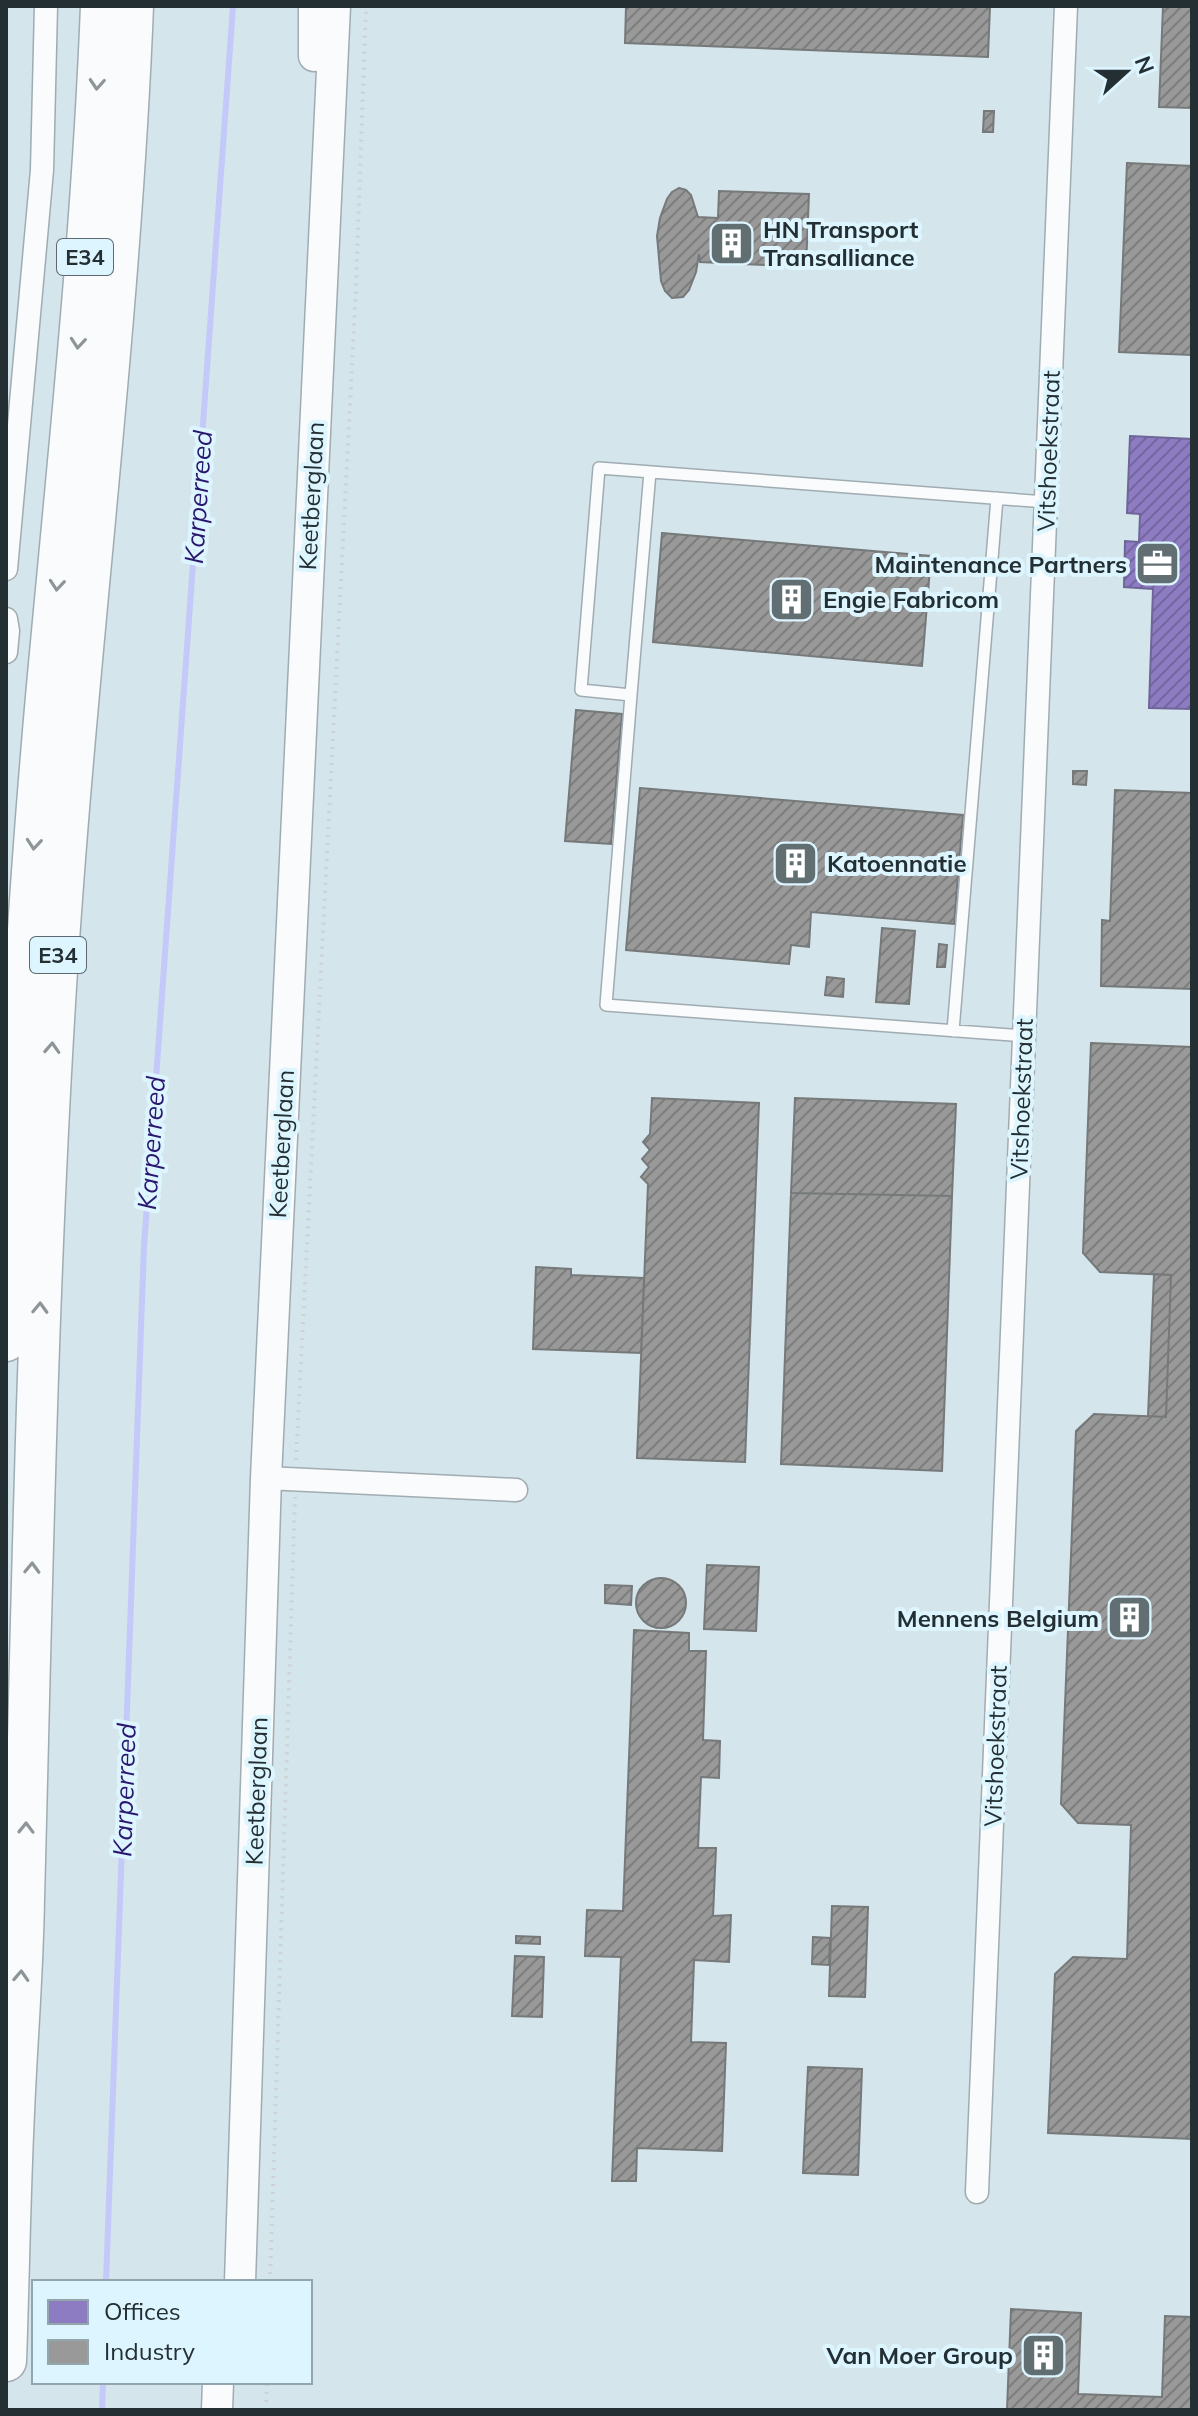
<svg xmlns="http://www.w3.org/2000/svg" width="1198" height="2416" font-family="Mulish,sans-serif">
<defs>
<pattern id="offices-hatch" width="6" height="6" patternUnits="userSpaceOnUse" patternTransform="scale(2)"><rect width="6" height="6" fill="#8e7cc3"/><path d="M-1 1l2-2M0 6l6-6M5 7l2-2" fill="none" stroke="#74669f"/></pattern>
<pattern id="industry-hatch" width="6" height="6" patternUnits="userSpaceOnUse" patternTransform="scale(2)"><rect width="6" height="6" fill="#999"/><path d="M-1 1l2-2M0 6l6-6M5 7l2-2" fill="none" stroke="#7c7d7d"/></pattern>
</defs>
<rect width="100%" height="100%" fill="#d4e5eb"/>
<path fill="url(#offices-hatch)" stroke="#6e6598" stroke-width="2" d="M1130,436l62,3v270l-43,-1 4,-119 -29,-2 1,-46 14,1 1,-28 -13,-1z"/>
<path fill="url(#industry-hatch)" stroke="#76797a" stroke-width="2" d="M626,6h364l-2,51 -363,-14z
M1163,6h29v102l-33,-1z
M984,111h10l-1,21h-10z
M1127,163l65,3v189l-73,-3z
M679,188l7,2 5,5 7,22 20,1 1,-27 90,3 -3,73 -106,-5 -1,-8 -3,18 -7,18 -6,7 -11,1 -7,-7 -4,-10 -4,-45 3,-18 7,-19 5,-7z
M662,533l269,23 -9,110 -269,-24z
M576,710l46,4 -11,130 -46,-3z
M1073,771h14l-1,14 -13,-1z
M640,788l323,27 -9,109 -143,-12 -2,35 -18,-2 -2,19 -163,-14z
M1115,790l77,3v196l-91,-3 1,-66 8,1z
M882,928l33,3 -6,73 -33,-2z
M939,944l8,1 -2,22h-8z
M827,977l17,2 -1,18 -18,-2z
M1091,1043l101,4v1092l-144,-6 7,-159 18,-17 54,2 4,-134 -53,-2 -17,-19 15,-373 18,-17 72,3 5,-142 -71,-3 -17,-19z
M652,1098l107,5 -14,359 -108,-4 11,-274 -7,-7 8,-10 -7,-8 8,-9 -7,-8 7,-8z
M795,1098l161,6 -4,92 -161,-3z
M791,1193l161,3 -10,275 -161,-7z
M536,1267l35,2v6l73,3 -3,75 -108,-4z
M1154,1274l17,1 -5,142 -18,-1z
M707,1565l52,2 -3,64 -52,-2z
M636 1603a25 25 0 1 1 50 0a25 25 0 1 1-50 0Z
M605,1585l27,1 -1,19 -26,-2z
M634,1630l55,3v18h17l-3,89 17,1 -1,37 -18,-1 -3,71h18l-3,68 18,-1 -2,47 -35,-2 -3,82 35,1 -4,108 -85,-3 -1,33h-24l9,-224 -36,-1 2,-46 36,1z
M832,1906l36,1 -3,90 -36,-1z
M516,1936l24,1v7l-24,-1z
M813,1937l17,1 -1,27 -17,-1z
M515,1956l29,1 -2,60 -30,-1z
M808,2067l54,2 -4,106 -55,-2z
M1011,2309l70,4 -3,81 84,3 3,-81 27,1v93h-185z"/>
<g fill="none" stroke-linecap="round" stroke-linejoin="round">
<path stroke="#c3c9f8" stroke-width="6" d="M106,2282l38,-1036 89,-1240
M102,2410l1,-28"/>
<defs>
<path id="service" d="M650,472l-19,223 -50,-5 18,-222 447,34
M631,695l-25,310 418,31
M953,1031l44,-533"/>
<path id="minor" d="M6,569l36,-399 4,-164
M6,619l2,12 -2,21
M266,1478l250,12
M977,2192l89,-2186"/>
<path id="secondary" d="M314,6v50
M240,2282l26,-804 69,-1472
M217,2410l1,-28"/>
<path id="motorway" d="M6,1341c9,-215 21,-430 40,-644 21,-230 46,-460 55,-691
M6,2361c3,-83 4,-166 8,-249 3,-71 9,-142 10,-213 8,-304 13,-608 32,-912 20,-327 64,-653 77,-981"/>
</defs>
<use href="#service" stroke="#a0acb1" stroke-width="14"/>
<use href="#minor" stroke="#a0acb1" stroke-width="25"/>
<use href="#secondary" stroke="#a0acb1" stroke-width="33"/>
<use href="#motorway" stroke="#a0acb1" stroke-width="43"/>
<path stroke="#ced2d4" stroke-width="4" stroke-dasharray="2 6" stroke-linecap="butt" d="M296,1460l60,-1173 10,-281
M270,2282l25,-785
M266,2410l1,-28"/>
<use href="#service" stroke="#f9fbfc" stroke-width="11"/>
<use href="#minor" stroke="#f9fbfc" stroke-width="22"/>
<use href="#secondary" stroke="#f9fbfc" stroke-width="30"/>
<use href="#motorway" stroke="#f9fbfc" stroke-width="40"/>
</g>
<defs><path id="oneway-chevron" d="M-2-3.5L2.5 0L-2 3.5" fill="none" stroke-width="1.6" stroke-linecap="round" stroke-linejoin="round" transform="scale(2)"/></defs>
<g stroke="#8e9598">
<use href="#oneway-chevron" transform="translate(97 84) rotate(94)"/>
<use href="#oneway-chevron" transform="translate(78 343) rotate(95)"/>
<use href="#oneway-chevron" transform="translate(57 585) rotate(95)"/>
<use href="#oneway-chevron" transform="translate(34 844) rotate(95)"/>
<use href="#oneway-chevron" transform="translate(52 1048) rotate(-87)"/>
<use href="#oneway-chevron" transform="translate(40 1308) rotate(-88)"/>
<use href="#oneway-chevron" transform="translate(32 1568) rotate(-88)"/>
<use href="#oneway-chevron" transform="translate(26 1828) rotate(-89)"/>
<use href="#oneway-chevron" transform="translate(21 1976) rotate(-87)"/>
</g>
<defs>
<symbol id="building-square" viewBox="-11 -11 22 22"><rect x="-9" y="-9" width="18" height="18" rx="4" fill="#616f73" stroke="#ddf5fe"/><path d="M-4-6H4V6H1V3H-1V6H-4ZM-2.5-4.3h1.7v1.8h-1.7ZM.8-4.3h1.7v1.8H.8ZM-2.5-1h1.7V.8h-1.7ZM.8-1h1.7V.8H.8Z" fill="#fff"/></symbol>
<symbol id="office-square" viewBox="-11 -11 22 22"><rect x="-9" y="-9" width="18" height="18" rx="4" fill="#616f73" stroke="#ddf5fe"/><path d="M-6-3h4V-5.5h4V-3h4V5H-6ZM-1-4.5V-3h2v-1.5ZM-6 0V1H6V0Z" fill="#fff"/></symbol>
</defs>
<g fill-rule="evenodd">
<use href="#building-square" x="706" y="218" width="51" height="51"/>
<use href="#office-square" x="1132" y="538" width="51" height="51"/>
<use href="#building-square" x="766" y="574" width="51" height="51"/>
<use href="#building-square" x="770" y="838" width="51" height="51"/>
<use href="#building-square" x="1104" y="1592" width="51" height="51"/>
<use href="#building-square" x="1018" y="2330" width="51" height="51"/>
</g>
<g text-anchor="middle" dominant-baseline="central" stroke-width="8" stroke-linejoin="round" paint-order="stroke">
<g fill="#ddf5fe" stroke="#5b6a70" stroke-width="2">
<rect x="57" y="239" width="56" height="36" rx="6"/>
<rect x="30" y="937" width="56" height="36" rx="6"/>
</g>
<g font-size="22" font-weight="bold" fill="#232f33">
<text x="85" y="257">E34</text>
<text x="58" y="955">E34</text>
</g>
<g font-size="24" font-weight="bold" fill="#232f33" stroke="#ddf5fe" text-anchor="start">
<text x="763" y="229">HN Transport<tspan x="763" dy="28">Transalliance</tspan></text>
<text x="1127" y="564" text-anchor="end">Maintenance Partners</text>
<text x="823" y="599">Engie Fabricom</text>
<text x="827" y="863">Katoennatie</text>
<text x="1099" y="1618" text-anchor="end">Mennens Belgium</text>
<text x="1013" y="2355" text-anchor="end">Van Moer Group</text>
</g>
<g font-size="24" fill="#232f33" stroke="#ddf5fe">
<text transform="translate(1048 451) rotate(-88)">Vitshoekstraat</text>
<text transform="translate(311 496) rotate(-87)">Keetberglaan</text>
<text transform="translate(1021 1099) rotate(-88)">Vitshoekstraat</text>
<text transform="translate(281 1144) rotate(-87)">Keetberglaan</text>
<text transform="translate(995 1746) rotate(-88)">Vitshoekstraat</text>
<text transform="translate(256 1791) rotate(-88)">Keetberglaan</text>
</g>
<g font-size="26" font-style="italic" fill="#29166f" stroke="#ddf5fe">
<text transform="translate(198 497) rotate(-86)">Karperreed</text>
<text transform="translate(151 1143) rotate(-86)">Karperreed</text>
<text transform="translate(124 1790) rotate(-88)">Karperreed</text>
</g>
</g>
<rect width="1198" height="2416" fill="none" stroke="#232f33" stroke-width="16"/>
<rect x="32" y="2280" width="280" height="104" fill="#ddf5fe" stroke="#93a6ad" stroke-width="2"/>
<rect x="48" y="2300" width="40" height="24" fill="#8e7cc3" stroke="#93a6ad" stroke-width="2"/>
<text x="104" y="2320" font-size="24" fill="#232f33">Offices</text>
<rect x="48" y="2340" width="40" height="24" fill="#999999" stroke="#93a6ad" stroke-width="2"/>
<text x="104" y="2360" font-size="24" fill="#232f33">Industry</text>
<g transform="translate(1126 72) rotate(69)" stroke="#ddf5fe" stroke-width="6" paint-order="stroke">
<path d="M0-6L14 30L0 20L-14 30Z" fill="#232f33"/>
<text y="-12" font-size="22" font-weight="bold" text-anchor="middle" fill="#232f33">N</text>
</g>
</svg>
